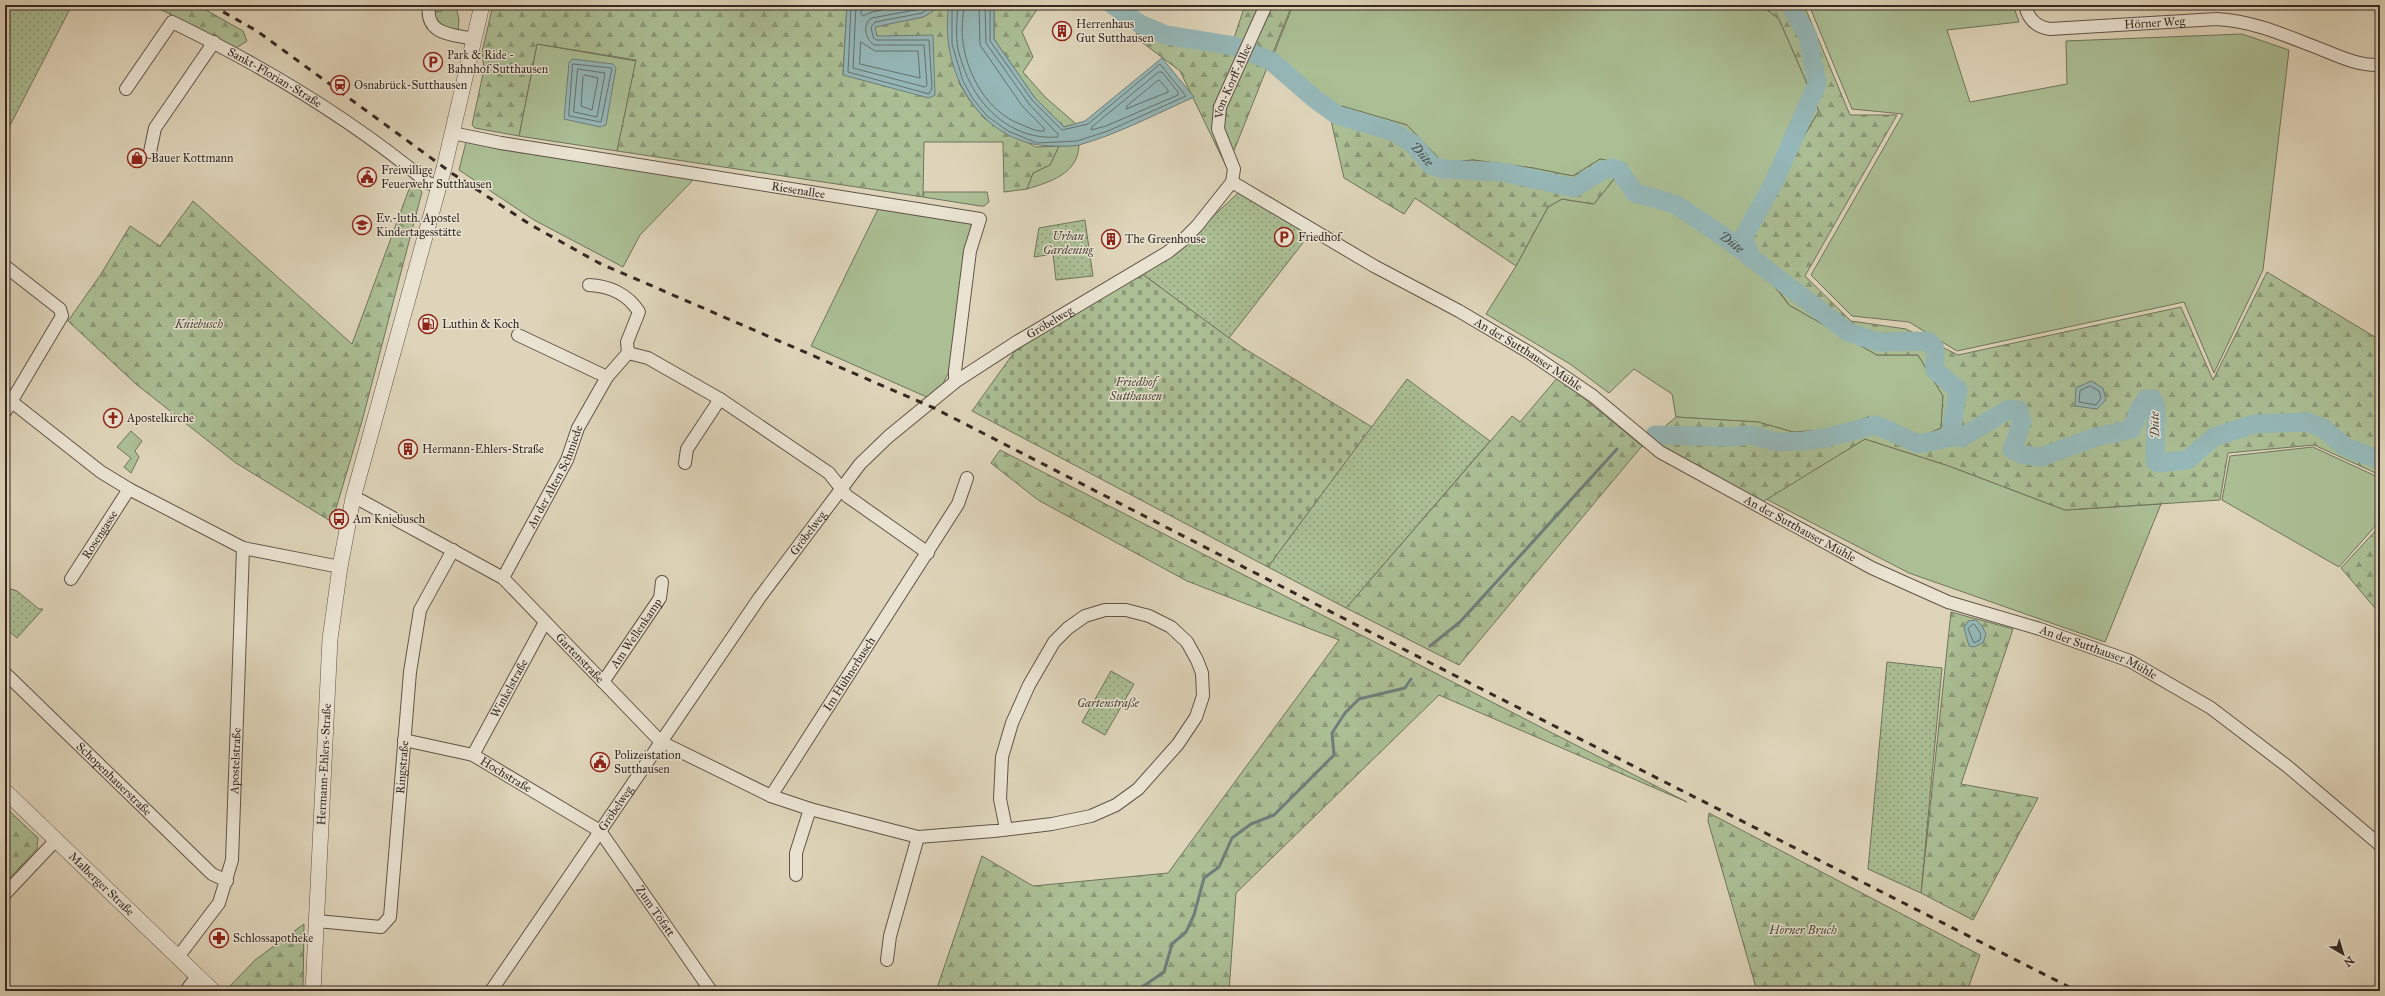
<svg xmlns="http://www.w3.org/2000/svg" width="2385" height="996" font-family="'IM FELL Great Primer',serif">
<defs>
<pattern id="forest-firs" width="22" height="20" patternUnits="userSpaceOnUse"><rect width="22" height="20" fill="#abbe94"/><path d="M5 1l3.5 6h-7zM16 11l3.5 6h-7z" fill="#8c9a79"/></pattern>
<pattern id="cemetery-stones" width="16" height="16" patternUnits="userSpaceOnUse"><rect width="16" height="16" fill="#abbe94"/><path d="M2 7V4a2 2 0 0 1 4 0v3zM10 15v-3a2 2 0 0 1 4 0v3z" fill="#8c9a79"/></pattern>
<pattern id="park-dots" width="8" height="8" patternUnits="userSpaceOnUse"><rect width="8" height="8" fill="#abbe94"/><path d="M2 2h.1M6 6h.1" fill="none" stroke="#8c9a79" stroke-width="1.8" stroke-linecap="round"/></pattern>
</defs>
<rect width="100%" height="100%" fill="#ded4b9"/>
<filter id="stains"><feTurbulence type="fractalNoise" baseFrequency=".005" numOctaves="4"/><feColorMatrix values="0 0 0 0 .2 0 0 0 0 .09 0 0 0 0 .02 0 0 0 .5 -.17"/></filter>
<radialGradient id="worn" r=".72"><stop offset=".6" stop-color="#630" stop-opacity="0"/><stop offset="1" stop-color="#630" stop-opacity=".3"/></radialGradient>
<path fill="#abbe94" stroke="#70745c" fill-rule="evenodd" d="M443,5h13l3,15 -1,11 -21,-7 -4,-13 8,1z
M1293,5h468l18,14 40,92 -76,127 -20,-2 -13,-6 42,29 37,46 88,50h41l25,41 -2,32 -21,9 -52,-20 -27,12 -48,3 -35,-10 -82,-5 -4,-23 -38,-25 -25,24 -39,-29 -84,-50 30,-48 32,-59 14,-8 32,5 32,-40 -26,-5 -27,17 -40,-8 -60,-8 -30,3 -36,-38 -92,-26 -44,-38zM1647,196l28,8 26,20 -54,-27z
M1809,5h204l6,17 -72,8 23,72 97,-18 -1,-43 176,-7 47,16 -26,220 -49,103 -30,-71 -227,49 -48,-29 -57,-6 -41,-41 92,-161 -51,-5z
M537,44l99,17 -19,90 -98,-15z
M466,142l32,7 196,30 -54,56 -17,32 -89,-47 -75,-50z
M1079,145c-1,29 -29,37 -52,44l6,-16 17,-8 9,-19z
M924,192h63l2,10 -5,4h-4l-57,-9z
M878,209l94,15 -21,144 -11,21 -11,9 -118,-52z
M131,431l11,10 -7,10 4,6 -8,16 -7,-6 7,-9 -14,-11z
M1865,439l84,27 116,44 96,-6 -56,138 -196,-69 -143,-74z
M2313,447l67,31 -2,45 -39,44 -117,-67 8,-44z"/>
<path fill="url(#forest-firs)" stroke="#70745c" d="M152,5h45l46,26 4,10 -11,7z
M493,5h354l-4,70 34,-39 -3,-10 49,-9 10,-6 -1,-6h17l10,78 11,18 15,18 51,28 23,-1 -9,19 -17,8 -6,16 -23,3 -1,-50h-79l-1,55 -306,-46 19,-91 -99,-16 -18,92 -44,-8 -3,-3 12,-56 -2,-17z
M994,5h46l-18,27 11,25 -10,15 22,25 31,27 -12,3 -29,-29 -41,-59z
M1245,5h47l-65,163 -47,-97 -45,-34 7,-15 91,19z
M1761,5h43l46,110h47l-92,161 46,45 55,8 52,26 223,-48 32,73 54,-108 113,68v135l-66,-30 -86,8 -8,47 -155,10 -116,-44 -84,-27 -109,67 -114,-60 -183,219 -113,-57 166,-192 8,6 38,-45 84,69 34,-29 82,5 35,10 48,-3 27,-12 52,20 21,-9 2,-32 -25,-41h-41l-88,-50 -46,-67 76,-127 -40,-92z
M1342,106l65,19 36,38 30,-3 60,8 40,8 27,-17 26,5 -32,40 -32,-5 -14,8 -32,59 -101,-68 -11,16 -60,-36 -14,-62z
M412,181l10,11 -60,229 -30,101 -96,-59 -100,-79 -68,-63 33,-47 29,-48 30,20 33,-45 159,143z
M1000,450l687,352 -248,-107 -203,198 -7,98h-293l46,-135 51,30 135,-13 171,-233 -152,-59 -149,-81 -47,-37z
M2380,526v88l-39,-46z
M1951,612l62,17 -52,155 77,14 -65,122 -52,-27z
M5,807l33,31 -1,11 -32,34z
M1709,813l271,142 -13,36h-210l-49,-170z
M304,924l-1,67 -76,-2 28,-29z"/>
<path fill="url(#cemetery-stones)" stroke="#70745c" d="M1141,273l101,74 130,80 -104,140 -296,-156 43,-60z"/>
<path fill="url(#park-dots)" stroke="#70745c" d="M5,5h67l-67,130z
M1238,193l71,42 -80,103 -88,-65 35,-22z
M1085,220l8,56 -37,4 -3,-26 -19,3 5,-29z
M1407,379l83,62 -144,167 -78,-41z
M11,589l6,2 22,18h4l-26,29 -12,-10v-36z
M1887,662l55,6 -21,225 -53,-24z
M1111,671l23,13 -29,51 -23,-13z"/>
<path fill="#95b7b7" stroke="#6f7e7c" d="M847,5h85l1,6 -10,6 -48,10 2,9 56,-1 2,60 -6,3 -86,-23z
M949,5h45v34l41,59 29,29 21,-6 77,-63 32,39c-38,17 -76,37 -115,48 -7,2 -17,1 -24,1 -73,1 -117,-74 -106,-141z
M572,59l41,5 3,4 -10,57 -6,2 -36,-8 5,-56z
M2091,381l12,7 3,12 -9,9 -22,-3 1,-18z
M1976,620l6,6 4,8 -3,9 -9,4 -5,-1 -5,-18 4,-7z"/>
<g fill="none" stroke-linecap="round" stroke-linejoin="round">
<path stroke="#66706e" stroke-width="1" d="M851,5l-3,67 81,22 3,-6 -3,-48h-53l-3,-3 -2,-10 4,-5 47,-9 6,-4v-4
M856,5l-3,63 72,19 2,-2 -3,-40h-50c-9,-6 -12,-22 -2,-27l48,-9 3,-4
M862,5l-1,9 2,2 9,-4 35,-7
M952,5v39l11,37 10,18 14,17 21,15 29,12 40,-2 31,-10 78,-35 -26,-32 -72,60 -26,6 -30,-30 -42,-59v-36
M958,5c-1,12 -2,25 -1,37 0,7 3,14 5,21 13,42 49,78 96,74v-3l-29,-30 -43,-61 -1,-38
M964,5c-1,12 -3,25 -1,37 4,33 25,70 57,82 8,3 16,8 24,7v-3l-21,-21 -43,-62 -1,-40
M861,42l14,9h43l2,27 -60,-14z
M573,64l39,4 -11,54 -32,-6z
M578,69l27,4 -8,44 -23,-5z
M1159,72h3l16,20v3l-72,31 -15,4 1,-3z
M585,75l13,3 -6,32 -11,-4 2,-29z
M1159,80l9,10v2l-42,17 1,-3z
M2090,386l9,5 2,7 -5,7 -17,-3 1,-11z
M1974,624l7,10 -1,6 -6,3 -6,-14z"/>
<path stroke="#6f7e7c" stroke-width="3" d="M1430,646l30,-24 157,-173
M1142,987l22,-15 8,-28 14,-12 8,-17 10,-37 15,-11 13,-29 19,-14 23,-9 60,-60 -2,-22 13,-20 14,-14 46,-11 6,-9"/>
<g stroke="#95b7b7" stroke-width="19">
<path id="s1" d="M1113,5l27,19 26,11 68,11 37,15 44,38 22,16 57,17 19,12 18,21 11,4 60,3 72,16 29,-18 10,-2 6,2 16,23 40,11 48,32 125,96 30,10 50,-1 7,7v22l23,20 -6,36 4,10 5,2 48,-29 10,1 3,12 -10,28 12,5 17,2 55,-20 36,-8 7,-19 7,-11h7l3,8 -1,54 4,2 28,-3 27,-23 40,-13 53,-2 16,6 22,19 35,13"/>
<path d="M1752,259l-9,-21 31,-56 43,-98 -9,-48 -18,-31"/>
<path d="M1655,435l76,2 19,-2 28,7 26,-1 21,-3 51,-13 43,19 37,-8"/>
</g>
<defs>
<g id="minor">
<path d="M429,5c-4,30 22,29 44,34"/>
<path id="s2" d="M2025,5c3,14 11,22 25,24l167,-10c36,2 67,16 101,29 20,8 40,18 62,17"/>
<path id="s3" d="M126,89l46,-67c91,44 178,96 256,161l10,3"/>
<path id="s4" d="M452,133l49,10 479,76 -10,32 -15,120v11"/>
<path d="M150,152l5,-24 59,-86"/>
<path id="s5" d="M1232,182l142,84 85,45 71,42 63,43 67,56 212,116 76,34 92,27 90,32 81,47 76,58 93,79"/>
<path d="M5,266l55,43 2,7 -57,96"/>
<path d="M589,285c20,1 39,9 50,27l-12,30 1,11"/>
<path d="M518,335l89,42"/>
<path d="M12,402l89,70 28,17 114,59 97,19"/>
<path d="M685,463l2,-14 33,-50"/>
<path id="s6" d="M353,498l9,3 141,77 158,164 110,54 39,13 108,28 76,-6 58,-7 39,-8 25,-11 22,-16 40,-45 18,-27 7,-21 -1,-23 -5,-13 -10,-18 -16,-15 -22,-11 -23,-6h-21l-20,6 -17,12 -14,14 -25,43 -17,38 -10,34 -2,42 6,30"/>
<path id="s7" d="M503,578l64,-118 11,-32 29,-51 21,-24 20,5 72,41 109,74 18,23 81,57"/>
<path id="s8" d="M71,579l58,-90"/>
<path id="s9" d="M5,673l207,201 15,7"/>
<path id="s10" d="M603,682l57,-84 2,-16"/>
<path id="s11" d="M404,740l69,15 127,76 111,160"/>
<path id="s12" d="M473,755l72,-133"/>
<path id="s13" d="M771,796l187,-292 9,-26"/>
<path d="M796,875v-22l14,-44"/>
<path d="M5,894l51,-54"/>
<path id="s14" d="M317,921l64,6 9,-10 20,-245 10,-62 33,-60"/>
<path id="s15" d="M178,957l41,-54 13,-43 11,-312"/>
<path d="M887,960l3,-24 28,-99"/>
<path d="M186,991l11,-15"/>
<path id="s16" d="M491,991l269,-394 100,-133 28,-27 67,-55 60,-39 153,-91 15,-12 14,-14 35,-44 2,-13 -16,-40 2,-22 46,-102"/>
</g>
<g id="tertiary">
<path id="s17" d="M5,791l208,200"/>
<path id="s18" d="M313,991l17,-352 10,-72 13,-69 91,-330 38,-163"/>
</g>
</defs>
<use href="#minor" stroke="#605449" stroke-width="14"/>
<use href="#tertiary" stroke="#605449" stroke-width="16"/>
<use href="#minor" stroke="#eae3d2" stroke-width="12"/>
<use href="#tertiary" stroke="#eae3d2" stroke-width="15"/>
<path stroke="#362924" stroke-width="3" stroke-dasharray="7 7" stroke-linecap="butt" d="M211,5l46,26 196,143 78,51 68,38 335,145 516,265 627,318"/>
</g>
<defs>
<symbol id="building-ring" viewBox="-11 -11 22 22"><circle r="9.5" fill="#eae3d2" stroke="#8f2418" stroke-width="1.5"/><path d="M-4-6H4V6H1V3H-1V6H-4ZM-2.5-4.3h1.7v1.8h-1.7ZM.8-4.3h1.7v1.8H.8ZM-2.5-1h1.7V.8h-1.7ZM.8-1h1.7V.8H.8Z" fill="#8f2418"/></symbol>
<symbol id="parking-ring" viewBox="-11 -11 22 22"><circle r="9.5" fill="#eae3d2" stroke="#8f2418" stroke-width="1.5"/><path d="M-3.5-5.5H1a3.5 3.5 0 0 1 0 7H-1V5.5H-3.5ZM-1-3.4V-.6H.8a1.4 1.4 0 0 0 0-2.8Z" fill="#8f2418"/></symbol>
<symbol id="station-ring" viewBox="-11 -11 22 22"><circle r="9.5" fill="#eae3d2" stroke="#8f2418" stroke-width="1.5"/><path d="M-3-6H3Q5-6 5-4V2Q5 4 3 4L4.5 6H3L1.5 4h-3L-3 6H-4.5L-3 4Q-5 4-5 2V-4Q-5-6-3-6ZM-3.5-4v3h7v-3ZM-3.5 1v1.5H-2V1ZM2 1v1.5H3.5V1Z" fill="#8f2418"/></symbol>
<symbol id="shop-ring" viewBox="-11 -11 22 22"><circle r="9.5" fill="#eae3d2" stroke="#8f2418" stroke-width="1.5"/><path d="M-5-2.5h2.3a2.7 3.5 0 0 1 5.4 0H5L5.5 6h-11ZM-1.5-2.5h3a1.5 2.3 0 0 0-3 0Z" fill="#8f2418"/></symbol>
<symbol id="civic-ring" viewBox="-11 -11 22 22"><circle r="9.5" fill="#eae3d2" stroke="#8f2418" stroke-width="1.5"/><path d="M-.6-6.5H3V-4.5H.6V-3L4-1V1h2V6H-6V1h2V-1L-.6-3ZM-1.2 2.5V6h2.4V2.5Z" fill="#8f2418"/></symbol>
<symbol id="school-ring" viewBox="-11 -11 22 22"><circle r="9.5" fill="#eae3d2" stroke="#8f2418" stroke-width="1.5"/><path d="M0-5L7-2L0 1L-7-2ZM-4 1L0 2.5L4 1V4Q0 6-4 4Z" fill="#8f2418"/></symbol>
<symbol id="fuel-ring" viewBox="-11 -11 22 22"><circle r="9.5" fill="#eae3d2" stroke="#8f2418" stroke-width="1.5"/><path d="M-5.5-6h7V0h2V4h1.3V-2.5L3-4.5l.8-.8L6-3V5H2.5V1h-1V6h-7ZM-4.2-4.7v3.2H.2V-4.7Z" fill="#8f2418"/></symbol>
<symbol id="church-ring" viewBox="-11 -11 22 22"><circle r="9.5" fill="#eae3d2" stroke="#8f2418" stroke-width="1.5"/><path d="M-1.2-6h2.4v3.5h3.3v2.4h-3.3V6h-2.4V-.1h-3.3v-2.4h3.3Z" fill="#8f2418"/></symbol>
<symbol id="bus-ring" viewBox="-11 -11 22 22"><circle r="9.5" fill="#eae3d2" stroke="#8f2418" stroke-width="1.5"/><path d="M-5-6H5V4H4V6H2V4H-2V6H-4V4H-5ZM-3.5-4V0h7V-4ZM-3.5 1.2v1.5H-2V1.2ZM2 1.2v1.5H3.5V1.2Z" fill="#8f2418"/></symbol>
<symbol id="pharmacy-ring" viewBox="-11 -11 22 22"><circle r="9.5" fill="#eae3d2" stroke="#8f2418" stroke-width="1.5"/><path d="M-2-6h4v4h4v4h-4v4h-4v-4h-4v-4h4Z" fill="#8f2418"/></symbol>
</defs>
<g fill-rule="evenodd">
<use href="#building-ring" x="1051" y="20" width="22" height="22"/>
<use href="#parking-ring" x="422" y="51" width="22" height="22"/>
<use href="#station-ring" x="329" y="74" width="22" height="22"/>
<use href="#shop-ring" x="126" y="147" width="22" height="22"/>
<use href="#civic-ring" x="356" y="166" width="22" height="22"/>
<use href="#school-ring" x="351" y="214" width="22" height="22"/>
<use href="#parking-ring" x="1273" y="226" width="22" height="22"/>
<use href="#building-ring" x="1100" y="228" width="22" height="22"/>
<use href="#fuel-ring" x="417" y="313" width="22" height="22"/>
<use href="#church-ring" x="102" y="407" width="22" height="22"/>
<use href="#building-ring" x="397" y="438" width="22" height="22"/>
<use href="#bus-ring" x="328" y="508" width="22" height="22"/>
<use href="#civic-ring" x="589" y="751" width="22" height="22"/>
<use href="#pharmacy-ring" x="208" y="927" width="22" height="22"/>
</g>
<g text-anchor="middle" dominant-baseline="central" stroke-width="3" stroke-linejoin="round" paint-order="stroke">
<g font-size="12" fill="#362924" stroke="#eae3d2">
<text stroke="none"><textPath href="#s2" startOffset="142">Hörner Weg</textPath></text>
<text stroke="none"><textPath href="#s3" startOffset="198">Sankt-Florian-Straße</textPath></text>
<text stroke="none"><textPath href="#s16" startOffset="1221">Von-Korff-Allee</textPath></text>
<text stroke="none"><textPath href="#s4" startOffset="351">Riesenallee</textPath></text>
<text stroke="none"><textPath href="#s16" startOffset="881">Gröbelweg</textPath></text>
<text stroke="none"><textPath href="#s5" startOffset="343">An der Sutthauser Mühle</textPath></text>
<text stroke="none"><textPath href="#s7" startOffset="114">An der Alten Schmiede</textPath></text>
<text stroke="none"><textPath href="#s5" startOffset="667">An der Sutthauser Mühle</textPath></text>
<text stroke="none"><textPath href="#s16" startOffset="557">Gröbelweg</textPath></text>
<text stroke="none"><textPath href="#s8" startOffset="53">Rosengasse</textPath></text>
<text stroke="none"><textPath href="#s10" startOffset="59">Am Wellenkamp</textPath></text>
<text stroke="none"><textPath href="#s5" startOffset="991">An der Sutthauser Mühle</textPath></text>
<text stroke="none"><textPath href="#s6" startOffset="281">Gartenstraße</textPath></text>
<text stroke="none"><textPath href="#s13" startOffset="145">Im Hühnerbusch</textPath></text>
<text stroke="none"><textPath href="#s12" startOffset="76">Winkelstraße</textPath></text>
<text stroke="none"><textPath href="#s15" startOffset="212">Apostelstraße</textPath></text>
<text stroke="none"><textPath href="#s18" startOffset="227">Hermann-Ehlers-Straße</textPath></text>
<text stroke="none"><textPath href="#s14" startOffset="228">Ringstraße</textPath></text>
<text stroke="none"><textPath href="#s11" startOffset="109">Hochstraße</textPath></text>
<text stroke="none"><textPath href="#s9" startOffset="152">Schopenhauerstraße</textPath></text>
<text stroke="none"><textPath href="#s16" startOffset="221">Gröbelweg</textPath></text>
<text stroke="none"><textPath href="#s17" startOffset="134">Malberger Straße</textPath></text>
<text stroke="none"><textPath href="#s11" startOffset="316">Zum Töfatt</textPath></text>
</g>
<g font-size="12" fill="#362924" stroke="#eae3d2" text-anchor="start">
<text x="1076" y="24">Herrenhaus<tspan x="1076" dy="14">Gut Sutthausen</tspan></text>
<text x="447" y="55">Park &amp; Ride -<tspan x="447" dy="14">Bahnhof Sutthausen</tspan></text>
<text x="354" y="85">Osnabrück-Sutthausen</text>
<text x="151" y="158">Bauer Kottmann</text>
<text x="381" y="170">Freiwillige<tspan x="381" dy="14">Feuerwehr Sutthausen</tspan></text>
<text x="376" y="218">Ev.-luth. Apostel<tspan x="376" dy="14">Kindertagesstätte</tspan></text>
<text x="1298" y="237">Friedhof</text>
<text x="1125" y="239">The Greenhouse</text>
<text x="442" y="324">Luthin &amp; Koch</text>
<text x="127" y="418">Apostelkirche</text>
<text x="422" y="449">Hermann-Ehlers-Straße</text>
<text x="353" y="519">Am Kniebusch</text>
<text x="614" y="755">Polizeistation<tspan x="614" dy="14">Sutthausen</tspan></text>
<text x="233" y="938">Schlossapotheke</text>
</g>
<g font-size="12" font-style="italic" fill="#4d473a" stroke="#eae3d2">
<text x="1068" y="236">Urban<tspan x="1068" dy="14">Gardening</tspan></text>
<text x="199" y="324">Kniebusch</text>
<text x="1136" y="382">Friedhof<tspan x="1136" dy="14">Sutthausen</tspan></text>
<text x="1108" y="703">Gartenstraße</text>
<text x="1803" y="930">Hörner Bruch</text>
</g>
<g font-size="13" font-style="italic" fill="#4e4c49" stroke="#eae3d2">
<text stroke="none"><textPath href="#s1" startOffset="351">Düte</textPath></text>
<text stroke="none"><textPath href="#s1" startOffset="699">Düte</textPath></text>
<text transform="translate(2155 425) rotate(-91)">Düte</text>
</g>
</g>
<rect width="2385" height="996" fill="none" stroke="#ded4b9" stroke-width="20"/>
<rect x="6" y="6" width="2373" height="984" fill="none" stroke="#362924" stroke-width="2"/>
<rect x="10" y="10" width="2365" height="976" fill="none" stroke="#362924"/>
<g transform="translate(2343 954) rotate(142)" stroke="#eae3d2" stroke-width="3" paint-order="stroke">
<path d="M0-3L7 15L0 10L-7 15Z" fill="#362924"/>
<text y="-6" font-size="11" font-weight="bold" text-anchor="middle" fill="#362924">N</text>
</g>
<rect width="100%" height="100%" filter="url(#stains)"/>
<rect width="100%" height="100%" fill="url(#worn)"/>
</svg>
